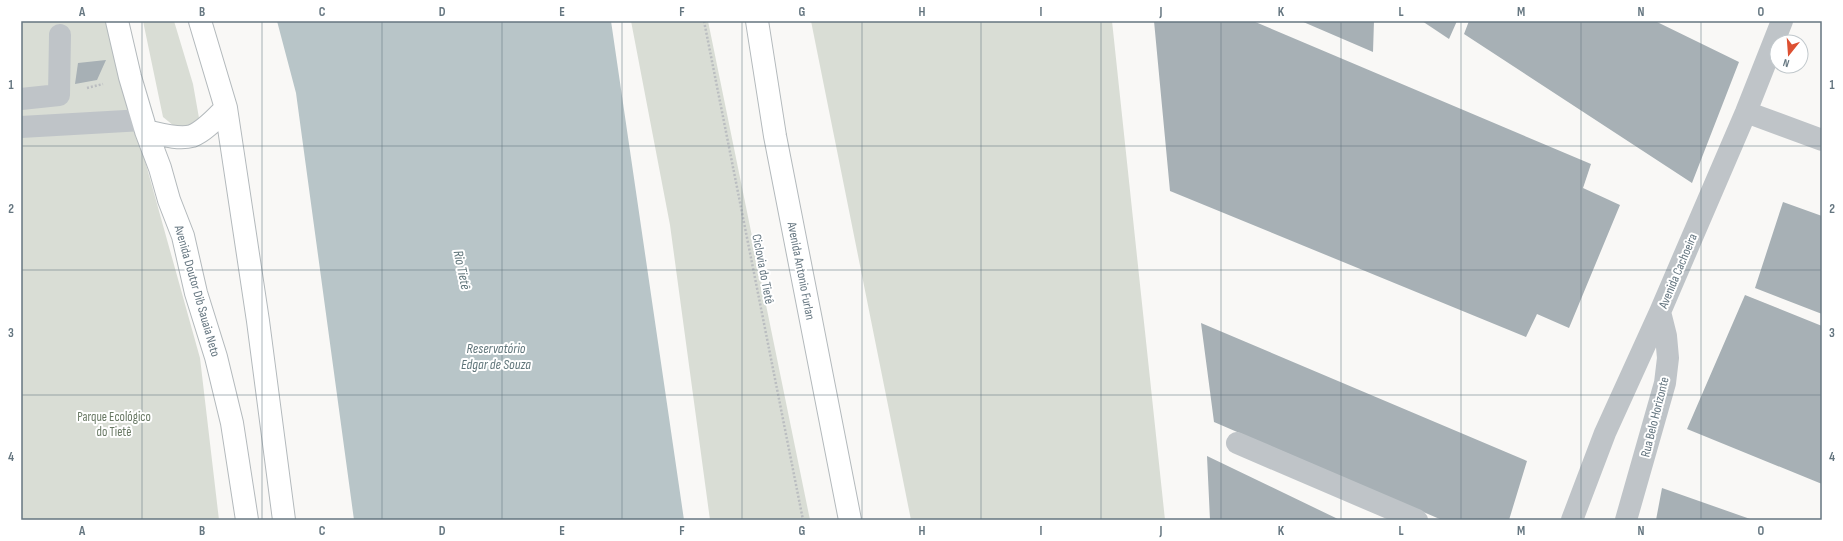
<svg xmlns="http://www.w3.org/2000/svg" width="1843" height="541" font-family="'Sofia Sans Condensed',sans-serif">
<rect width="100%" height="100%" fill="#f9f8f6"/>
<path fill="#d9ddd5" d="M21,21h85l94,337 19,162h-198z
M143,21h31l19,63 6,34 -16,13 -9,-5 -11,-9z
M631,21h77l102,499h-100l-40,-295z
M811,21h301l53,499h-254z"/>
<path fill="#b8c5c8" d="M277,21h334l73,499h-330l-58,-427z"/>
<path fill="#a7b0b5" d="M1154,21h99l338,143 -8,24 37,17 -51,123 -32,-14 -11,23 -356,-146z
M1301,21h73l-1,31z
M1422,21h35l-8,18z
M1469,21h186l84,41 -47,121 -228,-149z
M106,60l-9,20 -22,4 3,-21z
M1783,202l39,14v98l-67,-26z
M1745,295l77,31v158l-135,-55z
M1201,323l326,138 -18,59h-67l-228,-98z
M1207,456l133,64h-130z
M1662,488l91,32h-97z"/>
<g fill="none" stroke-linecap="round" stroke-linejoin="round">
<defs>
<path id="major" d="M117,21l13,56 16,54 14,37 9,32 14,36 13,57 20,64 16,66 15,97
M200,21l26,87 32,213 26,199
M757,21l18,115 75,384
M146,131c14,3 32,9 46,5 13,-5 25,-19 34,-28"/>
</defs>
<use href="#major" stroke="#b3b9bc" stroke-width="24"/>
<path stroke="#babdc0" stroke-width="2.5" stroke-dasharray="2 2" stroke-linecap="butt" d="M704,21l99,499
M87,88l16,-4"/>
<path stroke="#bfc4c8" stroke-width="22" d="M21,99l38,-4 1,-60
M1746,112l76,28
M21,127l122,-7
M1237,443l180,77
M1572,520l33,-87 55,-121 86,-200 36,-91
M1626,520l39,-137 3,-25 -2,-22 -6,-24"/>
<use href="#major" stroke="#fff" stroke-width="22"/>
</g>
<path fill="none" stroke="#657680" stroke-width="1" stroke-opacity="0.55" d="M142,21v499M262,21v499M382,21v499M502,21v499M622,21v499M742,21v499M862,21v499M981,21v499M1101,21v499M1221,21v499M1341,21v499M1461,21v499M1581,21v499M1701,21v499M21,146h1801M21,270h1801M21,395h1801"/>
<g text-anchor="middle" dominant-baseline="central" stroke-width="4" stroke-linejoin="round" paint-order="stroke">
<g font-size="13" fill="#657680" stroke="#fff">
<text transform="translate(763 269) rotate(79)">Ciclovia do Tietê</text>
<text transform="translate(801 271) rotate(79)">Avenida Antonio Furlan</text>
<text transform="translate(1678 271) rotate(-67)">Avenida Cachoeira</text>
<text transform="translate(197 291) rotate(74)">Avenida Doutor Dib Sauaia Neto</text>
<text transform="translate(1655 417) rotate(-76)">Rua Belo Horizonte</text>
</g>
<g font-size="13" fill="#687863" stroke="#fff">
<text x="114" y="417">Parque Ecológico<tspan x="114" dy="15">do Tietê</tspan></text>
</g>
<g font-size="14" font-style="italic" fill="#60757a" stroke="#fff">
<text transform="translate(462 270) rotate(78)">Rio Tietê</text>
<text x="496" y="348">Reservatório<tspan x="496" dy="16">Edgar de Souza</tspan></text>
</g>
</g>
<rect width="1843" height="541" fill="none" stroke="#ffffff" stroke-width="44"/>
<g transform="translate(1789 54) rotate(197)"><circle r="19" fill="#ffffff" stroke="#c1c8cc"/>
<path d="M0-3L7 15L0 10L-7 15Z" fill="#dd5032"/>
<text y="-6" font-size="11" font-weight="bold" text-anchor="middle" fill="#657680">N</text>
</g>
<rect x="22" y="22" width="1799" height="497" fill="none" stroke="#657680" stroke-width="1.5"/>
<g font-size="13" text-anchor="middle" font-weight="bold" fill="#657680">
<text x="82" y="16">A</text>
<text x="202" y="16">B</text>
<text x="322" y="16">C</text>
<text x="442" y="16">D</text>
<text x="562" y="16">E</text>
<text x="682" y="16">F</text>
<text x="802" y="16">G</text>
<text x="922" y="16">H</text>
<text x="1041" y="16">I</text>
<text x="1161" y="16">J</text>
<text x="1281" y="16">K</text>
<text x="1401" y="16">L</text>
<text x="1521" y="16">M</text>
<text x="1641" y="16">N</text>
<text x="1761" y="16">O</text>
<text x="11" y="89">1</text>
<text x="1832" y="89">1</text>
<text x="11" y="213">2</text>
<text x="1832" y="213">2</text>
<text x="11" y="337">3</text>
<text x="1832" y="337">3</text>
<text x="11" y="461">4</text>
<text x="1832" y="461">4</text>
<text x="82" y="535">A</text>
<text x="202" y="535">B</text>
<text x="322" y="535">C</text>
<text x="442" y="535">D</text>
<text x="562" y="535">E</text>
<text x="682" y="535">F</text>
<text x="802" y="535">G</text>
<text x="922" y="535">H</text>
<text x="1041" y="535">I</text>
<text x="1161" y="535">J</text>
<text x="1281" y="535">K</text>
<text x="1401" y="535">L</text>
<text x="1521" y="535">M</text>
<text x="1641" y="535">N</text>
<text x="1761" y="535">O</text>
</g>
</svg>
